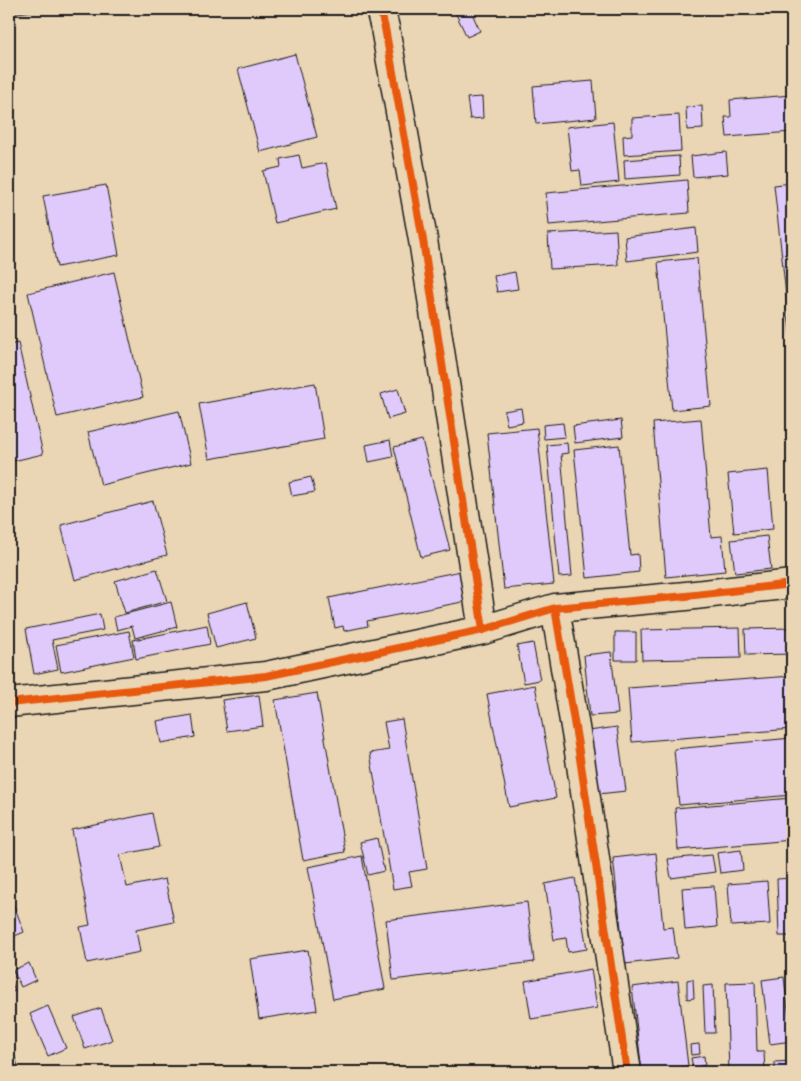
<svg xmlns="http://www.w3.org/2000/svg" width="801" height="1081" font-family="'Gochi Hand',sans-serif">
<rect width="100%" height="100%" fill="#ead5b4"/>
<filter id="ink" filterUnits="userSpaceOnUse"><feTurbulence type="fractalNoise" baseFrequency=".02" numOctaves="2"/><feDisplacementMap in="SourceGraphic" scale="10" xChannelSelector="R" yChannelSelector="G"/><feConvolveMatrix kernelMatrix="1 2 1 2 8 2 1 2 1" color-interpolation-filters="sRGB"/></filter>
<g filter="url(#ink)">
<path fill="#dfcafb" stroke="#1c1c1c" d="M9,9h41l-41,5z
M467,9h3l10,22 -13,6 -11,-23z
M637,9h32v1l-31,4z
M295,54l22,83 -57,15 -22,-83z
M593,81l3,37 -60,6 -3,-38z
M792,95v37l-65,5 -2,-20h6l-1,-17z
M482,97l1,21 -13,1 -3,-21z
M702,106l1,23 -16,1 -1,-23z
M679,115l2,36 -57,4 -1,-19 9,-1v-17z
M613,122l6,60 -37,4 -2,-16 -8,1 -5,-44z
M726,152l2,22 -35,3 -2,-21z
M299,155l3,13 24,-5 10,46 -61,14 -12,-52 18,-4 -1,-8z
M679,156l1,19 -55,4 -1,-19z
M687,180l2,33 -140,12 -3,-32z
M792,183v167l-18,-165z
M106,185l13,70 -62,12 -14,-71z
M696,228l2,24 -71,9 -2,-24z
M616,230l2,35 -68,4 -2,-35z
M697,258l14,148 -39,4 -14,-148z
M114,272l29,125 -86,20 -29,-124z
M515,272l3,17 -21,3 -3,-16z
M9,310l4,20 -4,1z
M18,343l25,111 -34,8v-117z
M315,383l9,56 -115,20 -10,-55z
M398,389l7,25 -17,5 -7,-25z
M521,408l2,14 -16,3 -3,-14z
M179,411l12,52 -90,22 -13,-53z
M701,419l10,118 11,-1 3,35 -59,6 -13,-154z
M621,420l2,17 -48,6 -2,-17z
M563,423l2,14 -21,2 -1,-14z
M537,428l17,156 -50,5 -17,-156z
M390,440l3,17 -24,5 -3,-17z
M422,440l28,110 -29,7 -27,-110z
M567,443l1,10 -7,1 11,122 -13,1 -12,-132z
M619,445l11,110 8,-1 1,18 -52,6 -13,-128z
M768,470l5,59 -39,4 -6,-59z
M311,477l4,15 -23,4 -3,-14z
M153,501l14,54 -92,25 -14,-55z
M767,536l4,33 -36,4 -4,-33z
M157,569l10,32 -42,12 -10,-32z
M461,571l6,30 -100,20 1,5 -24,5 -1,-5 -8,2 -6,-30z
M171,602l6,25 -42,11 -3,-12 -15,4 -3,-13z
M247,602l9,36 -40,10 -9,-35z
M100,614l3,16 -51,10 6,29 -24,5 -8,-45z
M207,625l3,19 -74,15 -3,-19z
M740,628l1,30 -99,2 -1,-30z
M792,628v26l-46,1 -1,-26z
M129,631l5,26 -73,15 -5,-27z
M615,632h21v28h-21z
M533,643l7,37 -16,3 -7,-37z
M611,652l7,62 -28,2 -6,-61z
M792,676v53l-160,13 -4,-54z
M535,685l21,113 -47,9 -22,-113z
M317,693l28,159 -42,8 -28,-160z
M259,695l4,31 -36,5 -5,-31z
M192,715l3,22 -34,6 -4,-22z
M402,719l25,150 -18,3 3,14 -19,3 -23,-136 19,-3 -5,-28z
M617,727l9,64 -28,3 -9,-63z
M792,738v57l-113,10 -5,-56z
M792,798v42l-114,10 -3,-42z
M152,813l7,34 -39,8 7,32 38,-8 9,43 -38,8 4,22 -53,11 -7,-36 10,-2 -18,-95z
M377,838l7,33 -16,4 -8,-33z
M741,850l2,20 -23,3 -3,-20z
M656,853l7,75 10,-1 4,31 -52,6 -12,-106z
M712,855l3,17 -44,6 -3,-19z
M362,856l23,133 -52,10 -25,-132z
M575,878l12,71 -19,3 -2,-14 -12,2 -9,-56z
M792,878v58h-13l-2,-57z
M767,881l3,43 -39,2 -3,-42z
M714,886l3,41 -32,3 -3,-42z
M9,892l15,40 -14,6 -1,-3z
M527,902l7,60 -141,18 -7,-60z
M308,950l9,60 -58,9 -9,-60z
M29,963l7,17 -15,7 -8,-17z
M591,969l6,39 -66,11 -6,-38z
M9,975l6,16 -6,2z
M784,977l6,49 2,-1v16l-22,3 -8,-64z
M693,979l1,19 -7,1v-19z
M678,981l10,85 -46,6 -10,-85z
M755,982l2,70h7l1,20h-36l-3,-89z
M713,985l2,48h-10l-2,-47z
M48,1006l18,42 -18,8 -18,-42z
M101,1008l11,32 -27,9 -11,-32z
M699,1044l1,10 -9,1 -1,-10z
M704,1056l1,9 -12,3 -2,-10z
M15,1057l5,15h-11v-13z
M792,1061v11h-17v-10z"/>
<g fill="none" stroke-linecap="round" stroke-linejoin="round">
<defs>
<path id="minor" d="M380,9l5,19 38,212 60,390
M555,608l23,137 49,327
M9,703l257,-27 217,-46 72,-22 131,-12 106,-12"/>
</defs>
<use href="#minor" stroke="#1c1c1c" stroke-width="31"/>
<use href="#minor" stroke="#ead5b4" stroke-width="28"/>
<defs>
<path id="cycleway" d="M380,9l5,19 38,212 60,390
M555,608l23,137 49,327
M9,703l257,-27 217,-46 72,-22 131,-12 106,-12"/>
</defs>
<use href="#cycleway" stroke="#ead5b4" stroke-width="11"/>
<use href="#cycleway" stroke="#e8590c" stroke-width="8"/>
</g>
</g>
<rect width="801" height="1081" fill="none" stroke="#ead5b4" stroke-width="30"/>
<rect x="15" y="15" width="771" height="1051" fill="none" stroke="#1c1c1c" stroke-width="2" filter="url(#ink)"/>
</svg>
